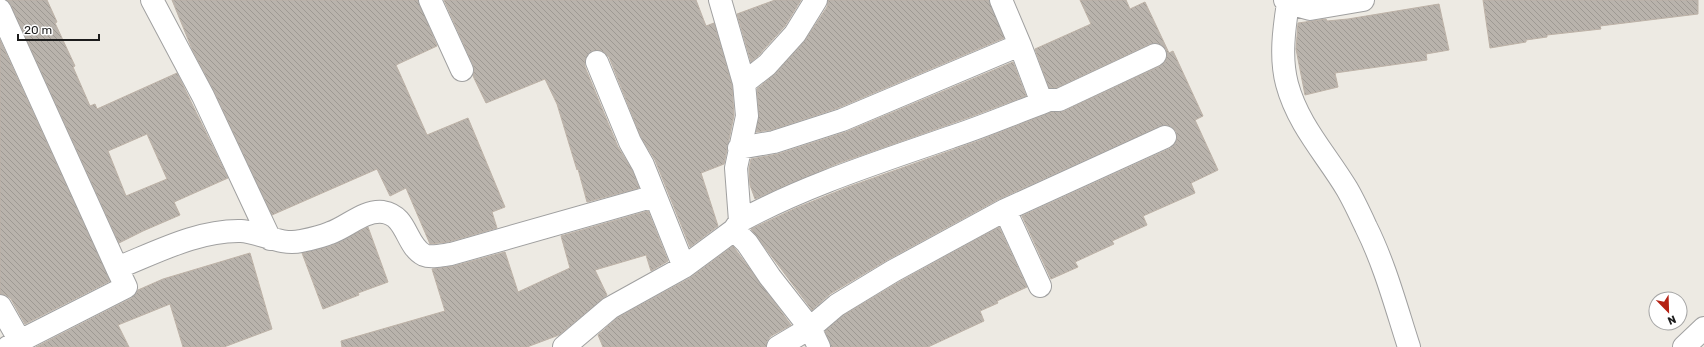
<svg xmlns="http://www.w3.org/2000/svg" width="1704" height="347" font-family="Rubik,sans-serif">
<defs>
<pattern id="building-back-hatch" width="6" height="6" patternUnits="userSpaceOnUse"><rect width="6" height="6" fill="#b9b3ac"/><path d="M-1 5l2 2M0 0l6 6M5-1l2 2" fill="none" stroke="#9e9993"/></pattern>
</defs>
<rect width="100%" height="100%" fill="#edeae3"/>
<path fill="url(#building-back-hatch)" stroke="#bdb2a7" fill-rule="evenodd" d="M7,0h40l10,22 -2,1 20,43 -2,1 17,39 5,-2 2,5 80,-36 51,105 -54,24 6,13 -37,16 -24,12 -108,-238zM147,134l20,45 -41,17 -18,-45z
M172,0h246l19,46 -41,19 31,70 41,-17 37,89 -13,5 5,16 -49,14 -18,2 -24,-56 -16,8 -13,-27 -105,46 -58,-124 -22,-42z
M444,0h252l10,26 8,-3 18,62 2,30 -10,49 -23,9 17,53 -28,21 -35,-87 -14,-23 -32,-80 -5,-5 -6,-2 -6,1 -5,4 -2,6v6l33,80 14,23 7,18 -52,14 -9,-33 -1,1 -20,-66 -12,-25 -59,24 -13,-27 1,-5 -1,-6z
M775,0h26l-16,26 -27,30 -7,6 -14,-48z
M828,0h161l15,38 -166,70 -67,22 -15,2 3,-17 -2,-26 19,-16 28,-31 23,-35z
M1080,0h46l4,9 15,-7 24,51 4,-2 30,65 -8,4 23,50 -27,13 4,10 -52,23 4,9 -35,16 2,3 -39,18 3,5 -27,12 -29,-63 149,-68 4,-4 2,-5 -1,-8 -4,-4 -5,-2 -7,1 -161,73 -112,61 -57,34 -18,16 -61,-81 45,-21 52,-21 130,-46 74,-29 12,-1 96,-45 5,-4 2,-6 -1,-7 -4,-4 -6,-2 -6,1 -94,44h-7l-14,-39 56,-25z
M1483,0h215v14l-98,12 1,3 -54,6v2l-21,3v2l-36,6z
M1439,4l10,46 -23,4 1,6 -92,13 3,14 -33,8 -9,-46 2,-26 28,-4 1,2 21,-2z
M0,40l110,241 -85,43 -14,-25 -5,-4 -6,-1z
M1013,62l13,34 -56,21 -131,46 -53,22 -31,14 -5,-14 -1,-16 2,-10 27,-5 68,-22z
M648,211l20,50 -17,10 -5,-16 -51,15 12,25 -48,40 -32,12h-185l-1,-6 104,-30 -13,-42 22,-3 51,-14 13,40 52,-24 -9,-32z
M368,227l20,55 -30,11 1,2 -36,14 -21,-56 29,-7z
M999,227l28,60 -30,14 1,2 -18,8 4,10 -56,26h-97l-6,-16 19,-16 55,-33z
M733,246l58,79 -20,11 -4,5 -1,6h-163l-5,-12 19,-17 73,-40z
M250,253l22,76 -48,18h-41l-13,-43 -52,21 11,22h-93l96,-49 4,-4 2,-4 25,-11z"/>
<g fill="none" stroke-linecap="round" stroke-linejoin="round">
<defs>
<path id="street" d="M152,0l51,96 67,143
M430,0l32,70
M1001,0l19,45
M1285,0l3,3 22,6 53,-9
M1288,3c-4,26 -8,55 -1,81 11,41 39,70 60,105 7,12 13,25 19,38 19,38 30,80 43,120
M0,10l117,258c40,-16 81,-38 124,-37 19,1 40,15 60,10 10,-2 20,-4 29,-8 18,-6 33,-23 53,-21 25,4 22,33 41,43 7,3 19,0 27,-1l204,-58
M597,62l33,80 13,23 41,102
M744,83l23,-18 28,-31 21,-34
M1042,103l7,-3h10l96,-45
M739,148l35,-6 68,-22 178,-75 22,58c-30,11 -60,24 -91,34 -71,25 -145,48 -211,84
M1005,210l35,76
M734,230l13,13 23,34 40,51 9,19
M0,306l20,35
M8,347l118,-60 -9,-19
M564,347l46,-39 74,-41 50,-37 6,-9 -4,-53 11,-52 -3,-33 -24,-83
M778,347l32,-19 27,-23 56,-34 112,-61 160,-73
M1684,347l20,-19"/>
</defs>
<use href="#street" stroke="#a0a0a0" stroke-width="24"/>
<use href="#street" stroke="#fff" stroke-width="22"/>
</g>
<g transform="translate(1668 311) rotate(157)"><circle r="19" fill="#ffffff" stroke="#a4a4a4"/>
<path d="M0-3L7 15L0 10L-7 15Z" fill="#b52214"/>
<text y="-6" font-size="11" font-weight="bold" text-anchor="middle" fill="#1c1c1c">N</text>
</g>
<path d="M18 34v6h81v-6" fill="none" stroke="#1c1c1c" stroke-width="2"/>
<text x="24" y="34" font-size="12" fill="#1c1c1c" stroke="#ffffff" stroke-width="3" paint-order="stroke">20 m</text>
</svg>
